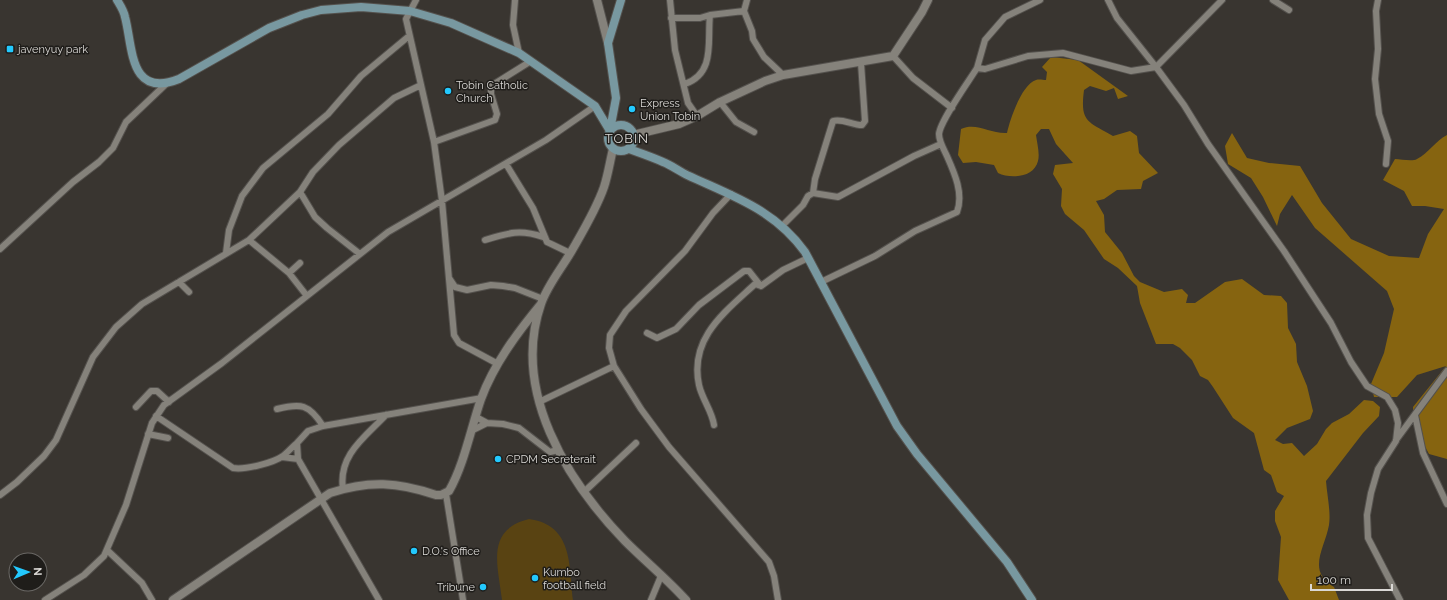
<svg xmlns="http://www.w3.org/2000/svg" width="1447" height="600" font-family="Raleway,sans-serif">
<rect width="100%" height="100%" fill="#393530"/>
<path fill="#594312" d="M529,519c44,6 40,46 44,81h-71c-4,-35 -17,-70 27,-81z"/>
<path fill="#866410" d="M1051,57l27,3 50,36 -10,3 -4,-11 -8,3 -16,-5 -6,4c-4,32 3,31 29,46l17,-5 7,5 2,17 19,20 -15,8 -2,8 -24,1 -13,9 -8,2 8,14 1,17 17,21 12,23 6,6 24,10 18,-3 6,6 -2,8h9l30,-21 17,-3 22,16 17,1 6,7 1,25 8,16 1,18 10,24 6,25 -3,8 -23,9 -12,12 8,4 9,-1 12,13 13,-12 9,-15 6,-6 17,-9 15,-14 9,1 7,6 -1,9 -16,17 -37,48c1,14 5,31 3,44 -4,23 -23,46 5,62l5,13h-50l-11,-20 3,-43 -6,-16v-10l9,-15 -7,-4 -6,-17 -7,-5 -10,-37 -21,-15 -20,-31 -5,-7 -8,-4 -8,-16 -12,-12 -7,-4h-17l-16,-41 -3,-17 -19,-18 -14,-9 -20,-29 -19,-16 -4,-8 1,-17 -9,-15 2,-9 18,-2 -17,-19 -7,-15h-8l-5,6c1,8 4,19 2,26 -4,17 -28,18 -40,12l-4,-8 -18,-3 -13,1 -5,-8 3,-26c16,-7 29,5 46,4 3,-14 15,-49 29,-53 3,-1 7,0 10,0l1,-8 -5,-5z
M1232,133l15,25 22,5 31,3 22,37 29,36 38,17 30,2 9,-24 16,-25 -19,-3h-13l-8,-15 -21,-11 12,-21c6,0 17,3 22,0 12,-6 18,-18 30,-24v324l-18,-5 -15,-28 -1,-19 33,-41 -29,9 -20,22h-23l-3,-13 13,-31 10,-44 -7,-18 -72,-63 -23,-33 -12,19 -3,12 -14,-29 -12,-19 -23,-14 -3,-18z"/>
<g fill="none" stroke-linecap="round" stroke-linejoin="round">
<defs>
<path id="minor" d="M416,0l-10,19 28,123 8,59 12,134 5,8 39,21
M515,0l-2,25 6,28
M670,0l5,50 13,53 9,13
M747,0l-3,11 8,20 1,8 11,18 19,18
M1108,0l9,18 39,49 28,38 24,39 76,107 47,72 20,39 16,24 20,11 8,13 3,13 -2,18 -18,28 -7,24 -4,22 1,23 32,62
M1273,0l16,10
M1378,0l-2,11 2,38 -3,30 4,35 9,27 -2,23
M671,18h29l10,-3 34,-4
M893,56l20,22 39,30
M977,68l8,-28 20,-23 35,-17
M685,84c31,-11 22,-43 25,-69
M720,102l16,20 18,10
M434,142l61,-22 2,-6 -6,-20v-8l40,-25
M506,164l27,44 14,34 23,11
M813,193l25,4 76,-41 27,-12
M731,194l-18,19 -28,38 -59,60 -16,24 -1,13 5,18 27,43 28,38 100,115 5,14 4,24
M782,226l21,-21 5,-9 5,-3 2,-14 18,-58c9,-3 19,4 29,4l3,-4 -4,-58
M249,240l40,33
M485,240c23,-7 35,-11 58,-3
M0,249l73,-67 26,-20 14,-14 13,-26 40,-38
M226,253l3,-23 13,-34 21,-28 65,-54 33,-38 48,-40
M360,254l-33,-26 -12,-11 -15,-25 13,-20 26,-27 55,-47 27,-13
M300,263l-11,10 18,23
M449,278l6,9 12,3 24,-5 12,1 12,2 28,11
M179,282l10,10
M821,282l54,-26 40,-25 42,-19c7,-19 -3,-40 -11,-58 -3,-6 -7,-13 -7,-20 1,-13 30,-53 38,-66l8,1 43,-13 35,-3 68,18 25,-4 66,-67
M761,286l22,-16 25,-12
M647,333l10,5 19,-9 23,-24 45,-34h5l11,14
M539,402l75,-36
M136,407l15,-16h6l12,11
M277,409c24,-6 32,-5 46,17
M1415,415l8,38 24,51
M156,416l77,52c12,2 40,-5 50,-12 5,-4 9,-9 14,-13
M476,417l11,6 16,1 16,4 31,24 8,-2
M714,425c-2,-14 -12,-26 -15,-40 -10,-47 26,-73 56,-101l6,2
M473,430l14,-7
M148,434l20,4
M1396,440l51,-69
M282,457l16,2
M343,489c-5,-34 22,-52 43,-74
M585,491l51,-48
M446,494l17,106
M0,495l17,-13 27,-26 12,-16 37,-83 23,-30 26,-23 107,-64 51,-48
M107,550l35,33 10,17
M45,600l39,-25 20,-19 22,-51 26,-82 12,-18 58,-42 166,-131 158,-92 49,-34
M379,600l-81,-141 -1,-16 11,-12 15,-5 159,-28
M651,600l10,-24"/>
<path id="tertiary" d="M597,0l11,43
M633,135l46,-11 18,-8 23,-14 45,-21 18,-6 110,-19 29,-44 6,-12
M613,149c-3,12 -5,26 -9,38 -8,23 -21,44 -33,65 -10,17 -24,34 -30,52 -30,87 26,177 84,237 20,20 42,38 61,59
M173,600l157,-107c39,-13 68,-11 106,2h5l8,-4c15,-26 22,-63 32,-92 13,-35 36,-66 60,-95"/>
<path id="secondary" d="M117,0c3,5 7,11 8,17 8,30 4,82 54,62l90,-51 33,-13 19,-5 40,-3 49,4 41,12 68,30 76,53 15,25
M608 138a13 13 0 1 1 26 0a13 13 0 1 1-26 0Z
M610,130l6,-32 -8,-55 13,-43
M629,149c11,4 23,8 34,13 8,3 16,9 24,13 45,21 87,34 118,77l92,174 20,28 90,108 25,38"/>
</defs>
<use href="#minor" stroke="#54514d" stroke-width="8"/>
<use href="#tertiary" stroke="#54514d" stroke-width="10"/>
<use href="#secondary" stroke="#54514d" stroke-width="10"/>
<use href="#minor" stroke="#85827b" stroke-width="6"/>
<use href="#tertiary" stroke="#85827b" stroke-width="8"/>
<use href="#secondary" stroke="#7898a0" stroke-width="8"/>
</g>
<g fill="#23c9fe" stroke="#1f1d1a" stroke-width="1.5">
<rect x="6" y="45" width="8" height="8" rx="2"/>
<circle cx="448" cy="91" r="4"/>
<circle cx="632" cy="109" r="4"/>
<circle cx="498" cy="459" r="4"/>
<circle cx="414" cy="551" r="4"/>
<circle cx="535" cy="578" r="4"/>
<circle cx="483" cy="587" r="4"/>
</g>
<g text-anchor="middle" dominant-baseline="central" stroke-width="3" stroke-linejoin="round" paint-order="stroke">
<g font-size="11" fill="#dad8d5" stroke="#1f1d1a" text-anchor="start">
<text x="18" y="49">javenyuy park</text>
<text x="456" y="85">Tobin Catholic<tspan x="456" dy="13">Church</tspan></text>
<text x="640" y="103">Express<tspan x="640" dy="13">Union Tobin</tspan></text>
<text x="506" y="459">CPDM Secreterait</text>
<text x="422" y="551">D.O.'s Office</text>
<text x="543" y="572">Kumbo<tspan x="543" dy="13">football field</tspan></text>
<text x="475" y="587" text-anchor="end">Tribune</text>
</g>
<g font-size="13" letter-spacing="1" fill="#dad8d5" stroke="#1f1d1a">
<text x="627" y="138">TOBIN</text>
</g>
</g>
<g transform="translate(28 572) rotate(88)"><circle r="19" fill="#1f1d1a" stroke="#6a6865"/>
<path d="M0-3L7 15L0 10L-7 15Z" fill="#23c9fe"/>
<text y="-6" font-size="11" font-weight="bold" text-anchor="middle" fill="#dad8d5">N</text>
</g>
<path d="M1311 584v6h81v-6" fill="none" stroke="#dad8d5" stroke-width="2"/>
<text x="1317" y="584" font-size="12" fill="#dad8d5" stroke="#1f1d1a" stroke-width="3" paint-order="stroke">100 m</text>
</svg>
